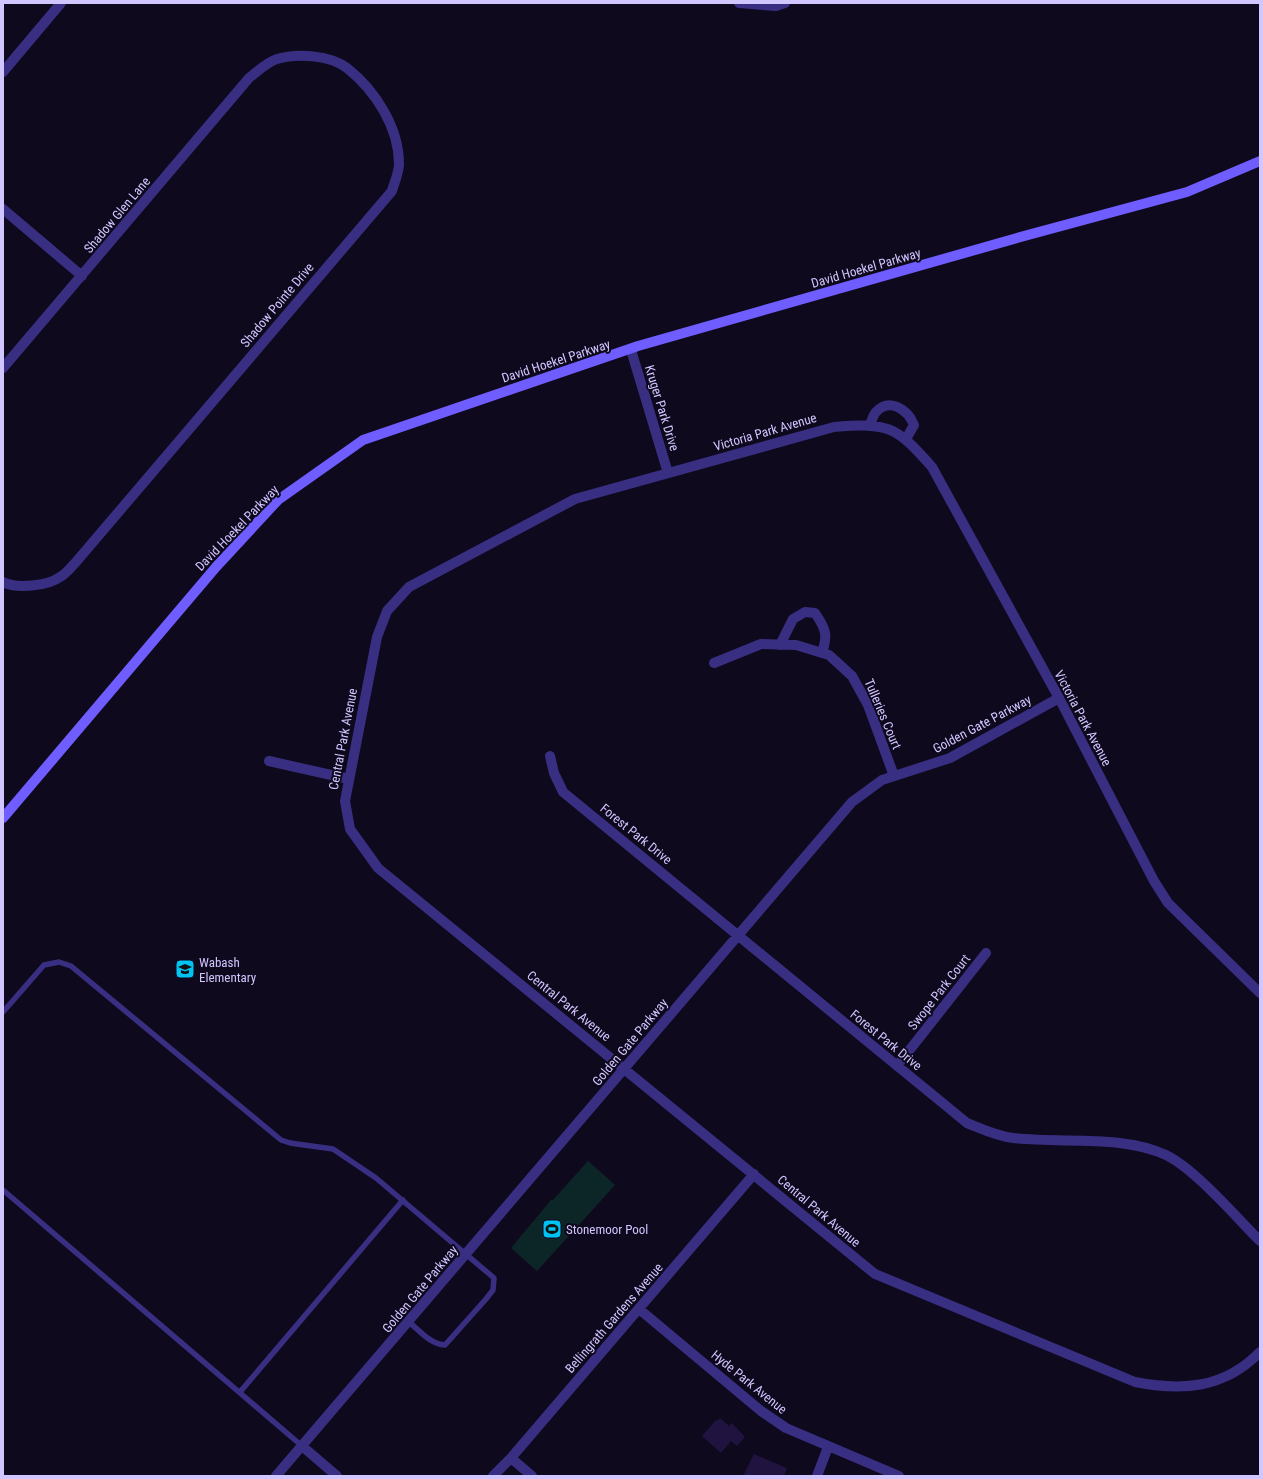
<svg xmlns="http://www.w3.org/2000/svg" width="1263" height="1479" font-family="'Roboto Condensed',sans-serif">
<rect width="100%" height="100%" fill="#0f091e"/>
<path fill="#0c2628" d="M588,1161l27,24 -78,86 -26,-23 40,-48h2z"/>
<path fill="#211340" d="M720,1418l9,8 3,-3 13,14 -8,9 -6,-5 -10,12 -19,-17 14,-16 1,1z
M754,1454l33,14 -3,8h-41z"/>
<g fill="none" stroke-linecap="round" stroke-linejoin="round">
<path stroke="#392f82" stroke-width="5.5" d="M3,1012l41,-47 15,-3 12,4 210,174 9,3 43,6 43,29 118,100 -1,12 -7,9 -41,46c-15,-1 -25,-14 -36,-23
M3,1190l299,256
M240,1392l163,-192"/>
<path stroke="#392f82" stroke-width="10" d="M739,3l37,3 9,-3
M3,72l58,-69
M3,209l79,67
M631,350l37,123
M3,368l246,-290c8,-6 18,-16 28,-19 20,-6 53,-4 70,9 29,23 52,60 52,96 0,9 -5,19 -7,27l-316,371c-5,5 -10,12 -16,15 -12,9 -44,12 -57,5
M870,424c2,-3 3,-9 6,-12 14,-15 32,-2 38,13l-8,14
M780,645l13,-26 12,-7 10,1c11,16 13,22 7,40
M714,663l47,-19 35,1 33,10 23,21 16,29 26,71
M550,756l4,17 9,19 404,331c15,6 29,13 46,15 48,6 108,-4 153,17 29,14 70,62 94,86
M269,761l80,18
M1260,993l-92,-90 -14,-22 -95,-183 -127,-231c-37,-42 -43,-44 -98,-40l-259,72 -166,88 -22,24 -10,26 -32,164 5,28 28,39 497,406 260,108c47,9 89,7 125,-30
M897,1066l89,-113
M639,1309l122,102 25,17 113,48
M302,1446l35,30
M511,1458l21,18
M276,1476l576,-674 30,-22 68,-22 109,-60
M493,1476l18,-18 243,-284
M817,1476l11,-29"/>
<path stroke="#705dff" stroke-width="10" d="M3,818l213,-251 62,-67 85,-60 275,-94 379,-108 170,-46 73,-31"/>
</g>
<defs>
<symbol id="school-square" viewBox="-11 -11 22 22"><rect x="-9" y="-9" width="18" height="18" rx="4" fill="#00c3f1" stroke="#0f091e"/><path d="M0-5L7-2L0 1L-7-2ZM-4 1L0 2.5L4 1V4Q0 6-4 4Z" fill="#111"/></symbol>
<symbol id="stadium-square" viewBox="-11 -11 22 22"><rect x="-9" y="-9" width="18" height="18" rx="4" fill="#00c3f1" stroke="#0f091e"/><path d="M0-5a6.5 5 0 1 0 0 10a6.5 5 0 1 0 0-10ZM-3.5-1.8h7v3.6h-7Z" fill="#111"/></symbol>
</defs>
<g fill-rule="evenodd">
<use href="#school-square" x="174" y="958" width="22" height="22"/>
<use href="#stadium-square" x="541" y="1218" width="22" height="22"/>
</g>
<g text-anchor="middle" dominant-baseline="central" stroke-width="4" stroke-linejoin="round" paint-order="stroke">
<g font-size="13" fill="#d2c6ff" stroke="#0f091e">
<text transform="translate(117 215) rotate(-50)">Shadow Glen Lane</text>
<text transform="translate(866 268) rotate(-16)">David Hoekel Parkway</text>
<text transform="translate(277 305) rotate(-50)">Shadow Pointe Drive</text>
<text transform="translate(556 361) rotate(-18)">David Hoekel Parkway</text>
<text transform="translate(662 408) rotate(73)">Kruger Park Drive</text>
<text transform="translate(765 432) rotate(-16)">Victoria Park Avenue</text>
<text transform="translate(237 528) rotate(-46)">David Hoekel Parkway</text>
<text transform="translate(883 714) rotate(67)">Tulleries Court</text>
<text transform="translate(1083 718) rotate(62)">Victoria Park Avenue</text>
<text transform="translate(982 724) rotate(-28)">Golden Gate Parkway</text>
<text transform="translate(343 739) rotate(-79)">Central Park Avenue</text>
<text transform="translate(636 834) rotate(39)">Forest Park Drive</text>
<text transform="translate(939 992) rotate(-52)">Swope Park Court</text>
<text transform="translate(569 1006) rotate(39)">Central Park Avenue</text>
<text transform="translate(886 1040) rotate(39)">Forest Park Drive</text>
<text transform="translate(630 1042) rotate(-50)">Golden Gate Parkway</text>
<text transform="translate(819 1211) rotate(40)">Central Park Avenue</text>
<text transform="translate(420 1289) rotate(-50)">Golden Gate Parkway</text>
<text transform="translate(614 1318) rotate(-49)">Bellingrath Gardens Avenue</text>
<text transform="translate(749 1382) rotate(39)">Hyde Park Avenue</text>
</g>
<g font-size="13" fill="#d2c6ff" stroke="#0f091e" text-anchor="start">
<text x="199" y="962">Wabash<tspan x="199" dy="15">Elementary</tspan></text>
<text x="566" y="1229">Stonemoor Pool</text>
</g>
</g>
<rect width="1263" height="1479" fill="none" stroke="#d2c6ff" stroke-width="8"/>
</svg>
